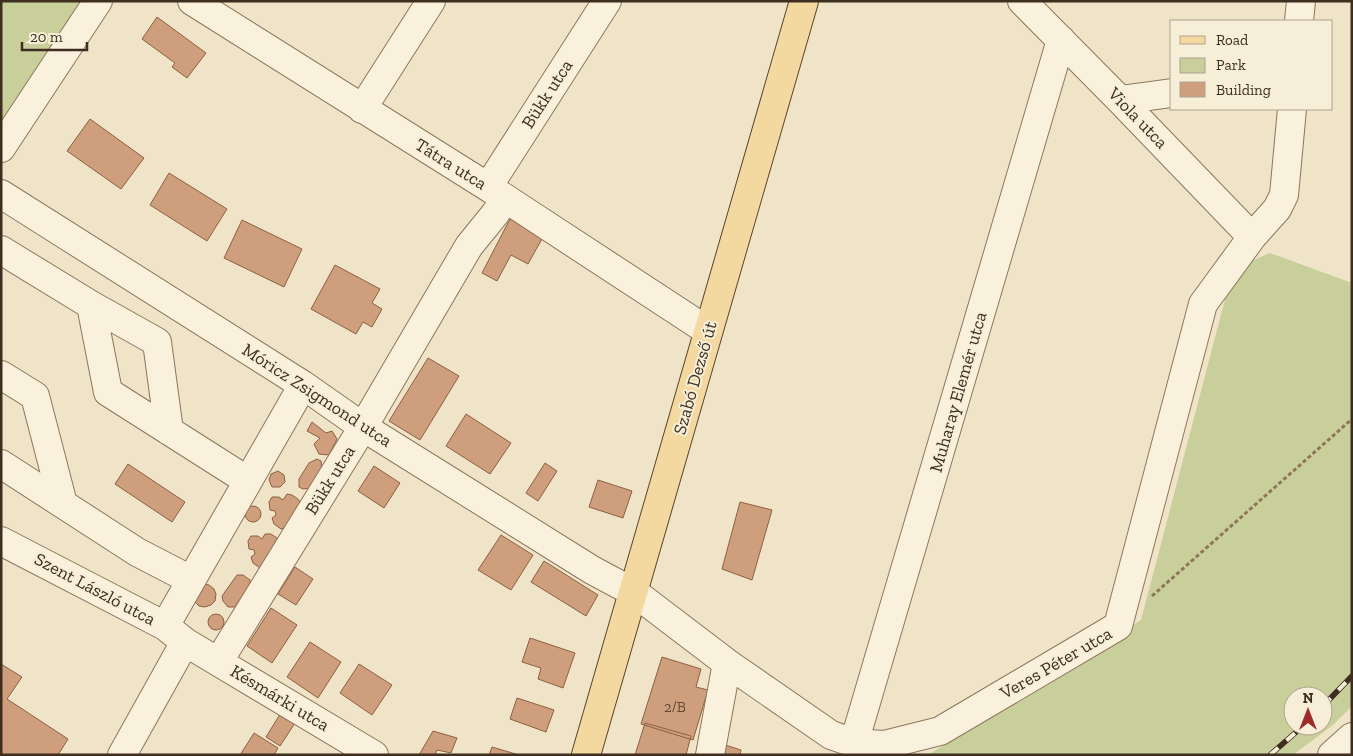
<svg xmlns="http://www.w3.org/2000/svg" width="1353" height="756" font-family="'Zilla Slab',serif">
<rect width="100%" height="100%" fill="#f0e4c8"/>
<path fill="#c9cf9b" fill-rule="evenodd" d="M1,1h83l-83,125z
M1270,253l82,30v423l-19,19 -40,30h-365l213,-135 92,-351zM1293,696h30v30h-30z"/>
<path fill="#cf9f7d" stroke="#8d5f41" d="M157,17l49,36 -19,25 -15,-11 3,-4 -33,-24z
M90,119l54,39 -23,31 -54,-38z
M169,173l58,36 -20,32 -57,-36z
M510,219l33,18 -15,27 -17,-9 -14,26 -15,-8z
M242,220l60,29 -18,38 -60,-29z
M335,265l45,24 -8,14 10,6 -10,18 -9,-5 -7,12 -45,-25z
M428,358l31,18 -39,64 -31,-19z
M466,414l45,29 -21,31 -44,-28z
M312,422l14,11 6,-2 5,8 -8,16 -10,-1 -5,-10 6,-6 -13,-7z
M317,459l4,2 1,8 -12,19 -7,1 -4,-2v-8l10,-16z
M545,463l12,8 -19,30 -12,-8z
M128,464l57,38 -13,20 -57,-38z
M374,466l26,17 -16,25 -26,-17z
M278,471l6,4 1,7 -5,5h-8l-3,-7 2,-6z
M598,480l34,11 -9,27 -34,-11z
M287,494l5,1 6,4 4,7 -14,21 -7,2 -7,-5 -2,-6 4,-3 -1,-4 -5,-1 -1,-8 3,-5h7l4,3z
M740,502l32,8 -20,70 -30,-11z
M245 514a8 8 0 1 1 16 0a8 8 0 1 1-16 0Z
M265,534h6l6,4 1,6 -13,22 -5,2 -7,-5 -2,-6 4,-3 -1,-4 -5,-1 -1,-8 3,-5h7l4,3z
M501,535l32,20 -22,35 -33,-20z
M544,561l54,34 -12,21 -55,-34z
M295,567l18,12 -17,26 -18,-11z
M237,575h6l7,5v5l-15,22h-7l-5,-6 -1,-5z
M203,584l6,1 5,4 2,5 -1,7 -4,4 -6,2 -6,-1 -4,-4 -3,-6z
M271,608l26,17 -25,38 -25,-17z
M208 622a8 8 0 1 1 16 0a8 8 0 1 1-16 0Z
M530,638l45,15 -12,35 -25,-9 3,-11 -19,-6z
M310,642l31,20 -23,36 -31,-21z
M662,657l39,12 -5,18 12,3 -15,50 -52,-16z
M1,664l21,13 -15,22 61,40 -10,16h-57z
M359,664l33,21 -20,30 -32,-22z
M517,698l37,12 -8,22 -36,-13z
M282,711l15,9 -17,26 -14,-9z
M645,723l46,13 -5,19h-51z
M433,731l24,7 -6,15 -14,-3 -2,5h-16z
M254,733l24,15 -4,7h-34z
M722,744l19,6 -1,5h-21z
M492,747l27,8h-30z"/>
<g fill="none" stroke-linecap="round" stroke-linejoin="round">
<defs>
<path id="minor" d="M192,1l296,186 220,144
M1022,1l98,99 132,137
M1299,21l2,-20
M1120,100l52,-7
M362,109l69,-108
M1,148l97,-147
M488,187l119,-186
M1,194l302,191 60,42 229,143 43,23 92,70 104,72 23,8 30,2 56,-14 178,-105 85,-322 49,-67 25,-28 7,-14 8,-86
M1,250l90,55 17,87 140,89
M91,305l66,37 12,89
M1,375l34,21 28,108
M1,464l136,88 54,28
M1,541l164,85 20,16 189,113
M165,626l138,-241
M219,661l144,-234 106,-181 26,-32 10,-15
M854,743l207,-703
M122,755l63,-113
M710,755l17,-92
M1332,755l20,-18"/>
<path id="major" d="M586,755c75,-251 145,-503 218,-754"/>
</defs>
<use href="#minor" stroke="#8d765c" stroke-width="30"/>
<use href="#major" stroke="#5b4430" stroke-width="30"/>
<path stroke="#8d765c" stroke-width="3" stroke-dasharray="4 2.5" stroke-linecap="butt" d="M1152,596l200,-177"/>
<use href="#minor" stroke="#faf1dc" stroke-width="28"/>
<use href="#major" stroke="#f3d9a0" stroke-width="28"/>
<defs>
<path id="rail" d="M1323,706l29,-30
M1270,755l33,-29"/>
</defs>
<use href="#rail" stroke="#3d2e20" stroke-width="5.5"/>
<use href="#rail" stroke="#f7eed8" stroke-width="4" stroke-dasharray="11" stroke-linecap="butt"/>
</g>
<g text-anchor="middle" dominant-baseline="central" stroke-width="4" stroke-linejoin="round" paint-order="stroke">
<g font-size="15" fill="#624a37">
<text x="675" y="707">2/B</text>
</g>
<g font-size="18" fill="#3d2e20" stroke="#f7eed8">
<text transform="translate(547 94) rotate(-57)">Bükk utca</text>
<text transform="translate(1138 118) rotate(46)">Viola utca</text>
<text transform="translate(451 164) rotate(32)">Tátra utca</text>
<text transform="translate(695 378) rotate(-74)">Szabó Dezső út</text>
<text transform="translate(958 392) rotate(-74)">Muharay Elemér utca</text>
<text transform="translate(317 395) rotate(33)">Móricz Zsigmond utca</text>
<text transform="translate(330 480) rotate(-58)">Bükk utca</text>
<text transform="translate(95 589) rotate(28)">Szent László utca</text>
<text transform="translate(1056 663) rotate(-30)">Veres Péter utca</text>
<text transform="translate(280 698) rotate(31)">Késmárki utca</text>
</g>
</g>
<rect width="1353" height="756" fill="none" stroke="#3d2e20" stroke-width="5"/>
<rect x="1170" y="20" width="162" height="90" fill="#f7eed8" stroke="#ada18e"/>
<rect x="1180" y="36" width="25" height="8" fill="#f3d9a0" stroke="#ada18e"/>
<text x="1216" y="45" font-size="15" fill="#3d2e20">Road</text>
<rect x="1180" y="58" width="25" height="15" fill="#c9cf9b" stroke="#ada18e"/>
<text x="1216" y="70" font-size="15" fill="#3d2e20">Park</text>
<rect x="1180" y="82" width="25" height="15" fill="#cf9f7d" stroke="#ada18e"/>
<text x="1216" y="95" font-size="15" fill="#3d2e20">Building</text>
<g transform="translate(1308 711)"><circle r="24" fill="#f7eed8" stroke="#ada18e"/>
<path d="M0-4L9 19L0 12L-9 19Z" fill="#9e2a2b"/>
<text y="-8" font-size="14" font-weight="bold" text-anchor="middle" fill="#3d2e20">N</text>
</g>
<path d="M22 42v8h65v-8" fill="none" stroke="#3d2e20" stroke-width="2.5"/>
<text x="30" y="42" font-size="15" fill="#3d2e20" stroke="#f7eed8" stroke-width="4" paint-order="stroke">20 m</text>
</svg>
